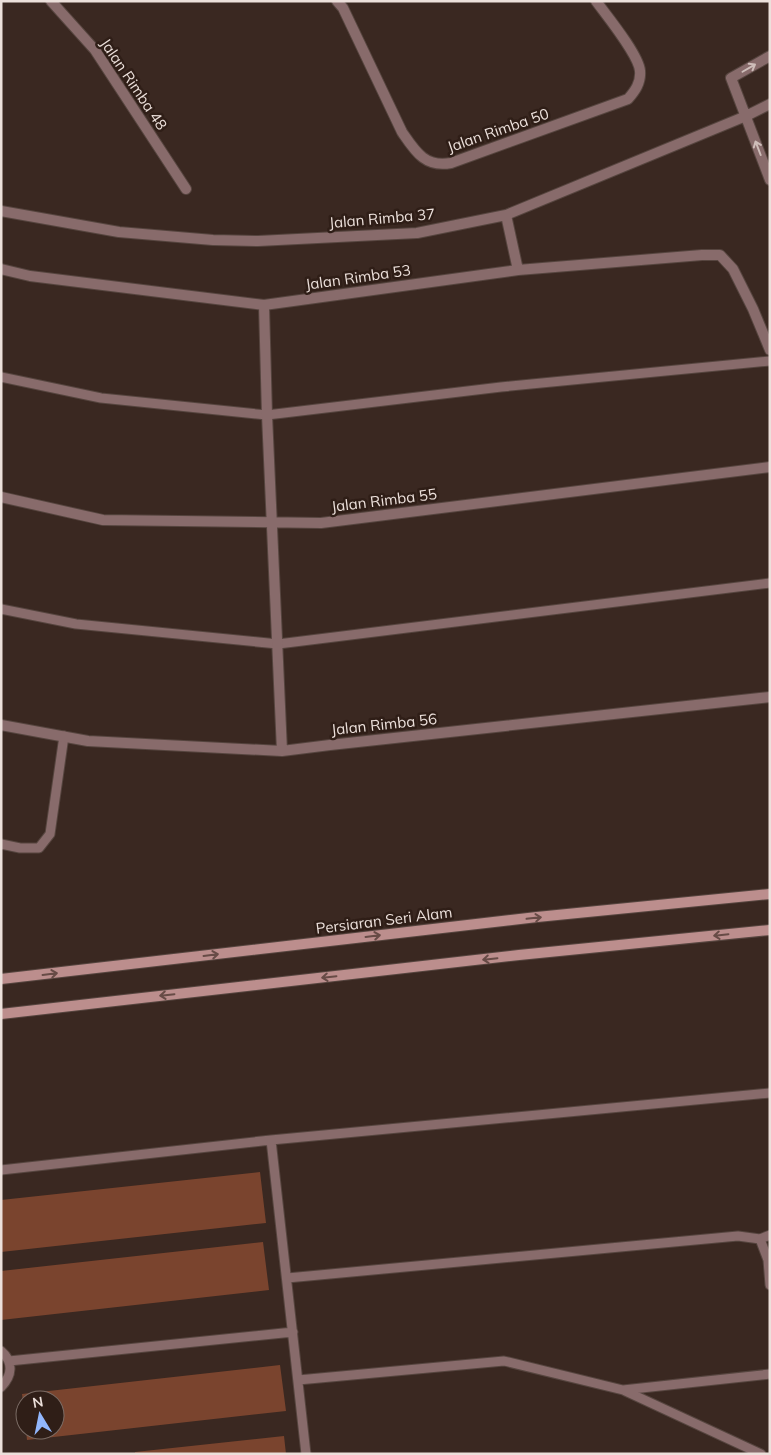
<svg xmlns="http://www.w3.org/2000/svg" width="771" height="1455" font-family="Mulish,sans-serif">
<rect width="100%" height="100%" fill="#3a2821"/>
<path fill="#7a442e" d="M260,1172l6,51 -265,29v-52z
M263,1242l6,48 -268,30v-49z
M280,1365l6,46 -259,29 -1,-10h29v-30h-30v10h-1l-2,-16z
M284,1436l2,18h-151v-2z"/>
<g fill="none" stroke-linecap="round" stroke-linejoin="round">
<defs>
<path id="lane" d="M1,377l100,21 166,17 234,-28 269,-26
M1,609l75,15 202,20 492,-61
M1,844l19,4h19l11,-14 14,-98
M271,1140l35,314
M1,1170l270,-30 499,-47
M760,1239l10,-4
M287,1278l451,-42 22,3 8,21 2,25
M1,1351c13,11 11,25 0,36
M9,1361l284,-29
M298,1380l206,-19 119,29 138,64
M623,1390l147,-16"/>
<path id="street" d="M51,1l44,49 91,139
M337,1l6,7 59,124c13,19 23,36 49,31l177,-64c7,-8 13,-16 12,-28 -1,-16 -33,-55 -44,-70
M770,56l-39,22 39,102
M1,211l118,21 94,8 45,1 159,-8 89,-18 240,-99 24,-12
M506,215l12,55
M1,269l29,7 234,29 254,-35 184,-15h18l13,14 20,40 17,41
M264,305l3,110 15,336
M1,497l102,23 218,3 449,-56
M1,725l87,16 194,10 48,-6 440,-48"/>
<path id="secondary" d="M1,979l536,-62 233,-23
M1,1014l518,-59 251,-25"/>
</defs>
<use href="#lane" stroke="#56453f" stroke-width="11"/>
<use href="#street" stroke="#56453f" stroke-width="12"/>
<use href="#secondary" stroke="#56453f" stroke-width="12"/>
<use href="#lane" stroke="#886b6b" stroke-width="9"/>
<use href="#street" stroke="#886b6b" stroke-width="10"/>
<use href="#secondary" stroke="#bc8e8d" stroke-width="10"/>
</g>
<defs><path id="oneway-shaft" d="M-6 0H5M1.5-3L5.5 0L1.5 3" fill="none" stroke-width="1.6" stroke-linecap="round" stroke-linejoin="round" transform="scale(1.25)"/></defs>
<g stroke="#cebdb9">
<use href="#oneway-shaft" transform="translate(749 68) rotate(-30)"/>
<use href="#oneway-shaft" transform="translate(758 148) rotate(-111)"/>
</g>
<g stroke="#674b46">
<use href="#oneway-shaft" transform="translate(534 918) rotate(-6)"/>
<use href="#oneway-shaft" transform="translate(721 935) rotate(174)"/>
<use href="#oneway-shaft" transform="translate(373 936) rotate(-7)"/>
<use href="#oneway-shaft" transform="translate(211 955) rotate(-7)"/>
<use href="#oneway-shaft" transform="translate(490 959) rotate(174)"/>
<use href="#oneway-shaft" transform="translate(50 974) rotate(-7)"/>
<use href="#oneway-shaft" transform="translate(329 977) rotate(174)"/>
<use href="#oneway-shaft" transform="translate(167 995) rotate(174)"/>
</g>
<g text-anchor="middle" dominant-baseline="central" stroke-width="5" stroke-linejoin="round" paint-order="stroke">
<g font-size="15" fill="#ece0db" stroke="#2f1e17">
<text transform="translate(134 84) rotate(56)">Jalan Rimba 48</text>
<text transform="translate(498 130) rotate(-19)">Jalan Rimba 50</text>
<text transform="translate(382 218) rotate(-5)">Jalan Rimba 37</text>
<text transform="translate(358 277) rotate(-8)">Jalan Rimba 53</text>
<text transform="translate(384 500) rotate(-7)">Jalan Rimba 55</text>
<text transform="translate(384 724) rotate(-6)">Jalan Rimba 56</text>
<text transform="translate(384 920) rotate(-7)">Persiaran Seri Alam</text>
</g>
</g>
<rect width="771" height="1455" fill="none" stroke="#ece0db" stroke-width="5"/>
<g transform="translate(40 1415) rotate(350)"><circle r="24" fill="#2f1e17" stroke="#7b6c65"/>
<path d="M0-4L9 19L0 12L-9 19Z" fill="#92b7fd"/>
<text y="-8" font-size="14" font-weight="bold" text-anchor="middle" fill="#ece0db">N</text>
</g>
</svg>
